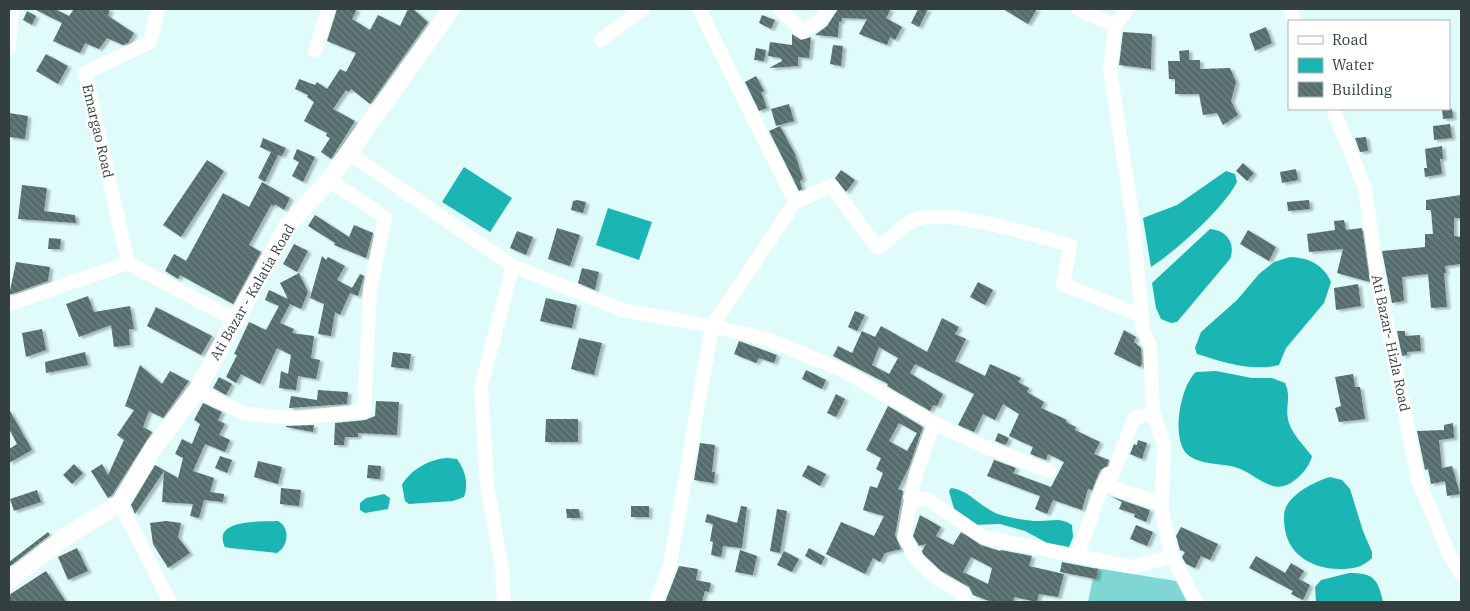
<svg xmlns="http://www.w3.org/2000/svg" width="1470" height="611" font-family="'IBM Plex Serif',serif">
<defs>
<pattern id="building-back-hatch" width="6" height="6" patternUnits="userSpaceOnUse" patternTransform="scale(1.25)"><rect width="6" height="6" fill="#556d6c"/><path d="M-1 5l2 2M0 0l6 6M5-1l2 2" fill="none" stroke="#708382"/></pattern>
<filter id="shadow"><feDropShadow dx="3.5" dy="2" stdDeviation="1" flood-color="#0004"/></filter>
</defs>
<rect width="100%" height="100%" fill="#e0fcfa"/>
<path fill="#80d6d3" d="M1095,568l81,13 11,21h-99z"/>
<path fill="#1bb6b3" d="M464,167l48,31 -22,34 -48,-30z
M1226,171l9,3 2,8c-13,26 -61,69 -86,85l-8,-49 34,-13z
M608,208l44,14 -13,38 -43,-15z
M1210,229c17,1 26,15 20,30l-53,63 -6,1 -10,-4 -5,-11 -4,-25z
M1290,257c19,1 33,7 41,25l-7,21 -38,45 -7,17c-27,7 -56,-3 -82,-11l-2,-6 6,-16 36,-32 22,-26 15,-12z
M1216,371l36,7h20l13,5c7,14 -1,25 4,40 4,12 15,23 23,33 -3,14 -23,35 -39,30 -14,-4 -24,-15 -38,-19 -16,-4 -36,-2 -48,-13 -16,-15 -7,-68 9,-82z
M447,458l10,1c8,11 12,24 7,38l-11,4 -44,3 -4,-3 -3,-16c9,-16 28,-26 45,-27z
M1330,477l12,3 8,9 13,42 9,21v6c-9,9 -19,11 -32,11 -25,0 -50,-12 -55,-39 -1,-7 -2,-16 1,-23 8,-15 28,-25 44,-30z
M951,488c19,2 30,21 50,27 11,3 27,6 38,6 14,0 21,-4 33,4l1,12 -4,10 -4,2 -16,-5 -24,-13 -25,-7 -28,1 -17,-13 -6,-21z
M384,494l6,4 -2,11 -23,4 -5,-3v-7l6,-5z
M278,521c13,7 10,26 -1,32l-47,-5 -5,-1c-14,-29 38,-25 53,-26z
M1349,573c25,0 29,6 34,29h-67l-1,-15 6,-7z"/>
<path fill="url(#building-back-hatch)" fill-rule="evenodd" filter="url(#shadow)" d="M34,9h21l14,7 5,-7h36l-2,7 26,17 -6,10 -5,2 -16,-7 -8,11 -14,-6 -5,10 -27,-12 9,-18z
M337,9h20l-5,10 18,11 8,-15 22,11 8,-17h5l15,13 -58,82 -19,-15 -2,3 -3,-2 -13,19 22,12 -24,38 -10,-7 9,-14 -4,-2 1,-3 -23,-12 10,-19 -7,-5 1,-2 -13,-6 4,-10 16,6 2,-3 10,7 13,-20 6,3 10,-19 -29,-12z
M838,9h53l-5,9 16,9 -7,13 -5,-3 -3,8 -28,-11 8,-15 -25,-1 -1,4h-2l-1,15 -23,-2 12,-9z
M918,9h10l-9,18 -8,-4z
M1003,9h34l-9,15z
M27,11l9,5 -4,9 -9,-5z
M762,15l13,5 -4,9 -12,-6z
M1266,27l6,16 -17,8 -6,-17z
M1123,32l29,2 -1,35 -32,-4z
M792,34l9,6 10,-3 -2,21 -11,-1v9l-29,2 13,-7 -1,-3 -13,-2 2,-14 22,3z
M833,45l10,1 -2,20 -11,-2z
M756,48l10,2 -2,11 -10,-1z
M1189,50v10h11v9l30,-1 6,14 -5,19 7,14 -15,10 -6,-12 -14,2 -4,-21h-24v-15h-6l-1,-18h12l-1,-10z
M46,54l22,12 -10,18 -22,-13z
M756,76l8,15 -3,1 6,16 -8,3 -14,-29z
M789,104l5,17 -18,5 -5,-17z
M1442,109h10l1,9 -10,1z
M9,113l19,3 -3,23 -16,-2z
M1450,124l2,14 -18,2 -1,-14z
M780,126l15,28 8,25 -3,2 2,8 -3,2 -30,-60z
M1366,137l2,14 -8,1 -5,-14z
M263,138l23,10 -4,8 -4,-1 -13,27 -7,-4 13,-26 -11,-5z
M1442,146l1,13h-3l2,15 -17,3 -1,-9h3l-2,-19z
M297,149l18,8 -12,25 -11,-6 7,-14 -6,-3z
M207,160l17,11 -43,66 -18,-12z
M1243,163l11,10 -7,8 -11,-10z
M1296,169l2,11 -16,3 -2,-11z
M841,170l14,10 -9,12 -11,-14z
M262,182l28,16 -6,12 -9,-6 -1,2 -3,-1 -22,40 12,7 -28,52 -53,-29 -2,4 -13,-8 9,-17 12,7 37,-68 26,14z
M22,185l25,3 -3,23 31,4 1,8 -58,-4z
M1461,195v23h-7v18l7,1v27l-16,2 1,7h-2l3,34 -16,1 -3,-34 -26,3 2,24 -12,2 -10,-52 43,-4v-13h8l-2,-24h-5v-10z
M577,200l9,2 -3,11 -12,-3 2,-9z
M1309,200l1,9 -22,2 -1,-9z
M315,215l34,22 5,-12 19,8 -7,25 -32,-13 1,-2 -27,-17z
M1344,220l2,10 16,-2 8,54 -33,-9 6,-24 -34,3 -2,-18 28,-4 -1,-9z
M557,228l23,7 -10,31 -22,-7z
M1248,230l28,17 -7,14 -29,-17z
M517,231l16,6 -7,18 -16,-7z
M49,238l12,1 -1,10h-12z
M294,244l14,7 -11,21 -14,-8z
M322,256l4,4 2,-3 17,9 -8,14 15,8 8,-14 4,2 -6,20 -8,-3 -10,22 -5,-3 -4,24 -13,-2 6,-30 -14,-6z
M16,262l34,5 -2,14 -39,14z
M582,268l17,4 -4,18 -17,-7z
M299,273l9,19 -7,17 -11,-5 -10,19 14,6 -2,4 22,3 -3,22 9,2 -4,19 -18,-3 -2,14 -17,-2 2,-17 7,3 3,-19 -14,-7 -17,36 -19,-10 -5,9 -10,-6 11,-22 -3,-1 15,-32 17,8 13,-24 -14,-6 4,-10 19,9 -8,-16z
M978,282l15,8 -8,15 -15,-8z
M1358,284l3,22 -25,4 -2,-22z
M88,296l6,16 36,-6 4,23h-5l1,16 -16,2 -3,-22 -32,12 -13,-33z
M546,298l31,7 -5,23 -32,-7z
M156,307l56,29 -11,19 -54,-29z
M855,311l10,4 -8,16 -9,-4z
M942,318l17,9 -4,7 11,5 -11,22 30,15 5,-12 31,14 -3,4 11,6 -2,4 17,10 -3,6 26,12 -1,2 10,5 -1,3 25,12 -6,12 15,6 -2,6 -7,4 -8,20 -4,-1 -6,21 -29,-10 -6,14 -12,-5 5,-13 -53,-20 7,-16 -2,-1 24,9 -3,5 38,14 13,-25 -16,-8 -2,6 -16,-6 3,-7 -24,-11 10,-22 -16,-10 -8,16 -12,-6 -9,18 -16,-7 16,-31 -59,-30 -5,9 33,21 -6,12 -4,-1 -3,6 -43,-25 1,-2 -55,-28 5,-10 14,7 10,-22 13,6 6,-11 46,26zM879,347l19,11 -9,16 -17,-9z
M42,329l4,21 -20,7 -4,-24z
M1124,330l12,7 -2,5 7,6 1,15 -2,4 -26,-13z
M1397,331h8v5l15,-1 1,16 -14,1v3l-5,1z
M579,338l23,5 -8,32 -23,-6z
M739,341l38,14 -3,8 -15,-5 -3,5 -22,-9z
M85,352l3,13 -42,8 -1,-11z
M393,352l18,2 -2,15 -18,-2z
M140,365l22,19 8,-13 19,10 -26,37 -14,-7 -6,16 9,5 -40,63 -4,3 -17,-27 11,-7 6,11 16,-35 -7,-5 17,-25 -9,-4z
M806,370l20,10 -4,9 -20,-10z
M1353,374l2,13h5l5,32 -26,3 -4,-14 6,-2 -6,-29z
M219,377l13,7 -6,11 -13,-7z
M318,390l30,2 -1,12 -58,4 2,-12 26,4z
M836,394l9,5 -9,18 -9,-4z
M376,401l23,1 -2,33 -39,-2v4h-13l-1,8h-10l1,-22 30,-3 10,-4z
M203,403l19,9 -4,8 7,4 -6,11 11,5 -5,12 -20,-8 -12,27 21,7 -4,14 14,2 -1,8 -19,-2 -5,18 -9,-2 3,-12 -31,-2 2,-31 -29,43 -4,-9 24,-40 23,13 5,-20 -8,-4 7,-15 10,5 8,-20 -6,-4z
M888,406l35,21 -14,40 -11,22 5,2 -8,44 6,14 -16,4 -5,9 -7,-4 -8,16 -39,-20 15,-32 33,14 10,-20 -21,-6 7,-24 7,2 6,-15 -7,-4 5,-11 -15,-8zM899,423l18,10 -10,18 -18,-10z
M9,409l23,41 -23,13v-14l8,-5 -8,-15z
M546,419h32v23h-33z
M1453,423l1,15 -15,2 3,28 10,-2 8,28 -13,2 -2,-15 -14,3 -3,-15 -3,1 -8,-39 27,-1v-5z
M314,425l-1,7 -27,-5v-1z
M998,433l11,5 -3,7 -11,-4z
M1138,440l9,3 -5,16 -12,-5 4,-10 3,1z
M700,443l15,2 -3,27h3l-1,11 -20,-3z
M220,456l12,4 -5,13 -12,-5z
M258,461l24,6 -4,17 -24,-7z
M74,464l9,9 -11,11 -9,-9z
M368,465l13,1 -1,13 -13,-1z
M808,465l18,9 -6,12 -18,-10z
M281,488l20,2 -2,16 -19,-2z
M37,490l4,12 -27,9 -4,-12z
M1110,496l40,14 -4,12 -12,-5 1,-3 -16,-5 3,-7z
M631,506h18v11h-18z
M741,506l6,1 -5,41 -19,-2 -2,11 -10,-2 2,-13 -3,-1 3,-17 -8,-2 2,-8 30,9z
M566,509h13l1,9h-13z
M777,509l10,2 -7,42 -10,-2z
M920,515l21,12 -5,9 17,9 8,-13 20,13 19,6 1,-1 31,6 -3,10 35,8 -6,23 -19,-3 -2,8 -23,-5 -1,5h-21l-19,-7 -4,-8 -28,-16 -18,-17 -1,-3 4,-7 -7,2 -6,-10zM971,557l21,11 -4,16 -25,-12z
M166,521l15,2 -3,14 12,16 -22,15 -15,-24 -3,-21z
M1136,525l17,7 -6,14 -17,-7z
M1181,527l37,17 -8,16 -9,-4 -6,12 -9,-4 -4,-7 3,-5 -5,-2 -4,-14z
M48,532l2,3 -41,32v-5z
M77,548l11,23 -20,9 -10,-23z
M809,548l16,9 -4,8 -16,-9z
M740,550l17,6 -4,19 -18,-3z
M784,551l15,8 -7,13 -15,-7z
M1256,556l29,17 6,-10 13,8 -5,8 11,6 -7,15 -12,-6 2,-3 -44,-23z
M1062,562l36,7 -2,10 -36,-7z
M679,566l19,3 -2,11 15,3 -2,9 -4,-1 -3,11h-37z
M46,571l20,31h-57v-7z"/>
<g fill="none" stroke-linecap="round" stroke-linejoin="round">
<path stroke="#fff" stroke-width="14" d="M780,9l23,23 17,-12 9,-11
M1078,9l37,17
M1127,9l-12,17 -5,44 23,150 10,110 7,16 3,67 11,32 -2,59
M1291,9l2,12
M601,40l42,-31
M9,48l3,-39
M315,51l13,-42
M1333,109l32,79 11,81 42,211 30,71 13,24
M349,153l164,113 109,44 90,16 55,13 75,31 92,53 -18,50 -12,64 12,22 20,19 28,16 -1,8
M795,202l36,-16 47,62c11,-8 22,-21 34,-27 31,-16 123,15 158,24l-7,39 79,32
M128,263l-43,-190 65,-31 8,-33
M9,304l119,-41 107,57
M197,390l48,24 54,4 65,-7 6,-122 15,-72 -56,-37
M934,423l49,23 66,25
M1103,484l5,-10h5l21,-56 19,-5
M910,497l19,3 54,37 150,30 39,-11
M120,503l50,99
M1077,556l26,-72 59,20 1,14 9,38 24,46
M504,602l-2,-33 -15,-84 -6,-99 32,-120
M656,602l14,-38 42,-238 83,-124 -96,-193"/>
<path stroke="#fff" stroke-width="18" d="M9,580l56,-43 55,-34 34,-56 43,-57 91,-165 41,-45 122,-171"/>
</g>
<g text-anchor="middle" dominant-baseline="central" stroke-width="5" stroke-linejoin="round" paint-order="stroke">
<g font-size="14" fill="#343f3f" stroke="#fff">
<text transform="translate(98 131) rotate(77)">Emargao Road</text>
<text transform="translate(252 292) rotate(-60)">Ati Bazar - Kalatia Road</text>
<text transform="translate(1391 343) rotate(78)">Ati Bazar- Hizla Road</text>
</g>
</g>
<rect width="1470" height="611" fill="none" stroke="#343f3f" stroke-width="20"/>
<rect x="1288" y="20" width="162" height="90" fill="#ffffff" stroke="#aeb2b2"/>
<rect x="1298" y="36" width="25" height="8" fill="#ffffff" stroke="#aeb2b2"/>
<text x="1332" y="45" font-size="15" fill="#343f3f">Road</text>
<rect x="1298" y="58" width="25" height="15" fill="#1bb6b3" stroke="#aeb2b2"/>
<text x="1332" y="70" font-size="15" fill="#343f3f">Water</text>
<rect x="1298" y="82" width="25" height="15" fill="url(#building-back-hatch)" stroke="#aeb2b2"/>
<text x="1332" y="95" font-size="15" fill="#343f3f">Building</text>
</svg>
